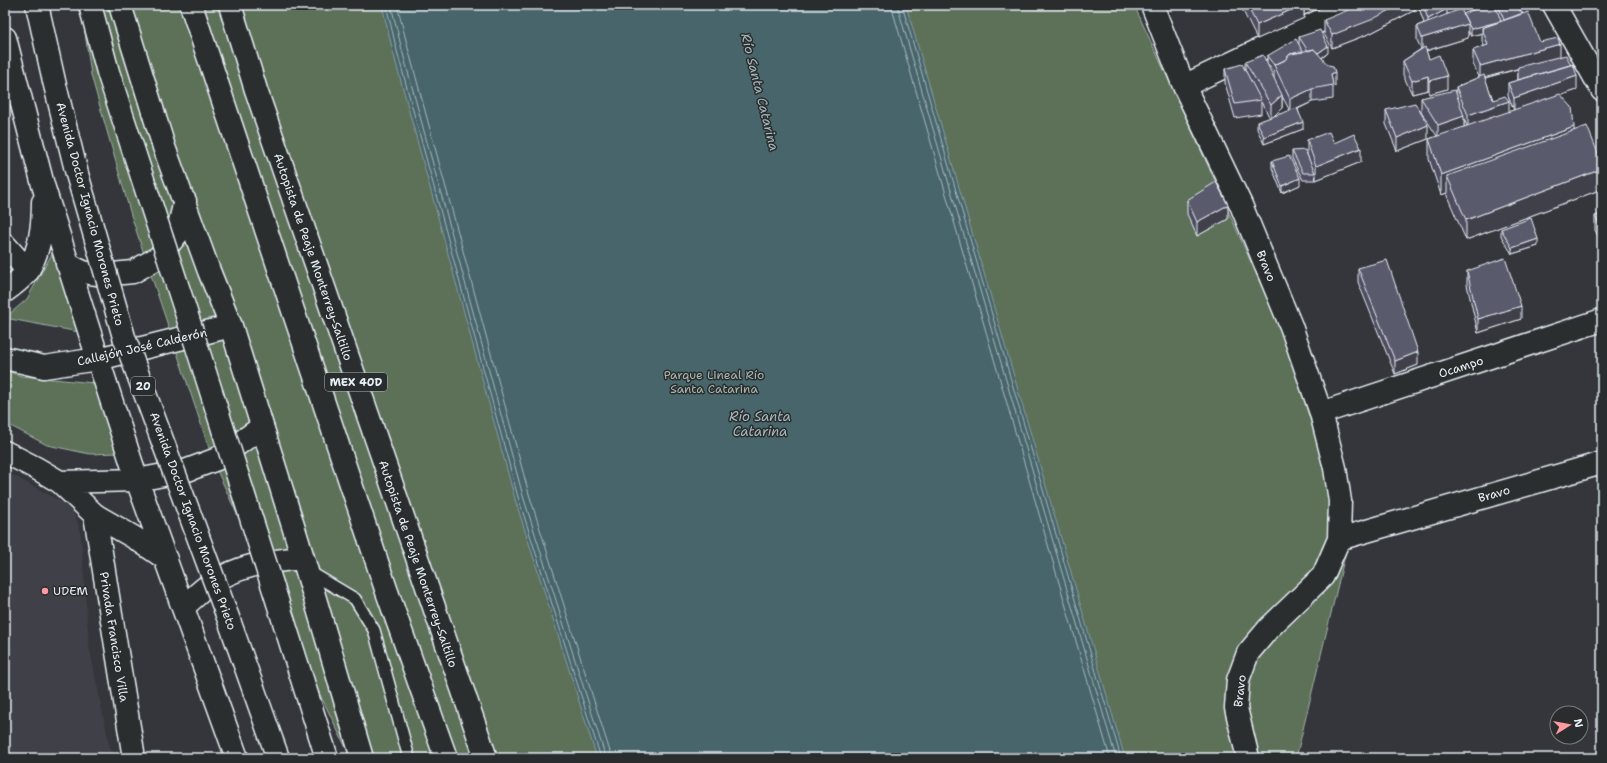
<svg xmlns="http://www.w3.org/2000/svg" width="1607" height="763" font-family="'Shantell Sans',sans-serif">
<rect width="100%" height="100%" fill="#34363b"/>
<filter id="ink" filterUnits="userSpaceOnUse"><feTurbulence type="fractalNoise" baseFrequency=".025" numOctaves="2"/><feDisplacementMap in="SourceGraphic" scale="8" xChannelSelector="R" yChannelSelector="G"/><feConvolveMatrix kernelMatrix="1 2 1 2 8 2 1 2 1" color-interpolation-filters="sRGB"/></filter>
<g filter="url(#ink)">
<path fill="#3f414a" d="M5,471l57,31 10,8 5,10 4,16 8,110 23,112h-107z"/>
<path fill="#5d7059" stroke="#a2b0a8" d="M81,5h1053l77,167 76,172 61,199 -52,215h-945l-41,-84 -95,-208 -84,-251 -40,-140z
M54,250l25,82 -74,-14 22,-19z
M5,370l16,6 73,7 24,70 -28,1 -43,-9 -42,-22z"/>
<path fill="#47656a" stroke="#879da3" d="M382,5h524l219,753h-528l-82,-259 -122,-447z"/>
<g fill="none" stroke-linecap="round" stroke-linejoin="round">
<path stroke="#a8b9bf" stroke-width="1" d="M386,5l11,46 121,446 83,261
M391,5l11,45 121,446 83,262
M397,5l11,43 121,446 83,264
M891,5l219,753
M897,5l219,753
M902,5l219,753"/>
<defs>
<path id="service" d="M308,571l47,28 19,31 35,128"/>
<path id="minor" d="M1152,5l32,81 57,119 50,121 30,87 14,55 5,33 -1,38 -16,37 -54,52 -21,25 -10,27 -2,28 12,50
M1554,5l48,85
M1184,86l169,-81
M5,245l23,26
M1321,413l281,-93
M95,515l39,243
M1339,539l263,-76"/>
<path id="secondary" d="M120,5l44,142 45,124 22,55 72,232 59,200
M5,38l38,147 55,174 39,121 100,278
M67,264l16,8 19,3 31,-3 26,-15 18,-23 8,-33
M5,291c7,-5 19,-14 23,-21 12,-19 15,-46 15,-68
M5,358l39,9 54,-8 133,-33
M5,452l31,16 24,14 35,33 40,23 31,21
M60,482l77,-2 48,-9 32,-12 45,-32
M183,607c9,-7 17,-16 26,-22 28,-20 61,-24 94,-27"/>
<path id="motorway" d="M191,5l195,584 60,169
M230,5l26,85 230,668"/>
</defs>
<use href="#service" stroke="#e8f1f8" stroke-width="14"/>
<use href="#minor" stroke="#e8f1f8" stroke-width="25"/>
<use href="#secondary" stroke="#e8f1f8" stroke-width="25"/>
<use href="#motorway" stroke="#e8f1f8" stroke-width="25"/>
<use href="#service" stroke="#2a2d2e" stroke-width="11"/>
<use href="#minor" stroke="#2a2d2e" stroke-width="22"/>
<use href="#secondary" stroke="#2a2d2e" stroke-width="22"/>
<use href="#motorway" stroke="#2a2d2e" stroke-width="22"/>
<defs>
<path id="primary-bridge" d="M37,5l17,76 23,93 47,163 106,286 48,135
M90,5l18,67 76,234 143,452"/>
</defs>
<use href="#primary-bridge" stroke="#e8f1f8" stroke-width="25" stroke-linecap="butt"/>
<use href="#primary-bridge" stroke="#2a2d2e" stroke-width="22"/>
</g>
<path fill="#4d4d5e" stroke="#e8f1f8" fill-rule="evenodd" d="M1240,5h64v13l-47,21z
M1415,5v5l-44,23 -39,15 -8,-14v-14z
M1418,5h27l2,9h16l33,-6v-3h36l-13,5 21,32 20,15 17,33 -16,5 13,35 28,33v26l-136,51 -19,-44v-3l-6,2 -12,-36v-20l8,-3 -16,-24v-14l35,-4v-7l23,-10 -6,-13v-14l11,-4 -2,-5v-8l-11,3 -3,-5v7l-42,13 3,8 18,30 -18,5 -1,-4 -16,4 -9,-19v-14l18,-12 -4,-9v-14l7,-3zM1518,69v11l-10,3v13l6,14 -5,2 -16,-12 -8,-22zM1464,119l3,7 -3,1z
M1299,37l29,16 -6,5 13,28 -2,1v12l-21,3 -14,7 5,20 -39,15 -7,-15v-7l13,-4 -9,-16v12l-26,4 -10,-35v-14l20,1v-8l29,16v-6l-7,-9v-7l32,-12zM1282,96l8,15 -16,5 8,-8z
M1386,110l42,29 -31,12 -11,-27z
M1307,140l27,3 27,19 -45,18 -1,-4v4h-12l-11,-22v-7l18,12 -3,-9z
M1272,161l28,24 -18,8 -10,-25z
M1187,200l41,19 -31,17 -10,-22z
M1602,214v30l-7,-14v-14z
M1501,229l37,17 -26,8 -11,-18z
M1358,268l60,97 -23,9 -37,-92z
M1467,271l54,48 -43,14 -11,-48z"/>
<path fill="#3f3f4c" stroke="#e8f1f8" d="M1302,5h2v13l-47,21v-14z
M1400,5h15v5l-44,23 -39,15v-13z
M1460,5h7l-7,3z
M1516,5h16l-16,7z
M1447,9v13l-19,11v-14z
M1501,21l-19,7v5l-11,3v-7z
M1468,24v14l-46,14v-14z
M1560,44v13l-80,22v-13z
M1328,46v7l-11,8v-7z
M1335,72v14l-2,1 -2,-13z
M1428,76v14l-16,4v-13z
M1447,76v13l-18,5v-13z
M1577,76v14l-63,21v-13z
M1312,89v13l-22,10v-13z
M1282,95v13l-11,11v-14z
M1509,101v14l-41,14v-14z
M1464,116v14l-26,9v-14z
M1303,122v7l-39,15v-7z
M1428,125v14l-31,12v-13z
M1574,127v20l-127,29v17l-6,2v-20z
M1361,148v14l-45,18v-14z
M1602,169v20l-136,51v-20z
M1300,178v7l-18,8v-7z
M1228,205v14l-31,17v-14z
M1538,239v7l-26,8v-6z
M1521,306v13l-43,14v-14z
M1418,352v13l-23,9v-13z"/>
<path fill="#5a5a6d" stroke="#e8f1f8" d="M1247,5h55l-45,20z
M1360,5h40l-29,15 -39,15 -8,-15z
M1423,5h22l2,4 -19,10z
M1485,5h10l6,16 -30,8 -8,-15z
M1498,5h17l2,3 6,5 -19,7z
M1461,9l7,15 -46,14 -5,-12z
M1528,12l12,30 18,-4 2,6 -80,22 -7,-16 15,-5 -6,-17z
M1320,30l8,16 -10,7 -4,-4 -6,2 -9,-14z
M1296,39l7,13 -13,2 -5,6 -11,5 -7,-9z
M1425,47l4,12 10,-4 8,21 -18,5 -1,-5 -16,5 -9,-20z
M1314,49l14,16 5,1 2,6 -4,2 2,11 -21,4 -22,10 -16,-34 11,-5 5,-6z
M1263,55l19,40 -11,10 -26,-43z
M1566,55l5,10 -53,15v-13z
M1242,64l19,36 -26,4 -10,-35z
M1573,64l4,12 -63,22 -6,-15z
M1484,75l9,25 12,-4 4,5 -41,14 -12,-28z
M1455,90l9,26 -26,9 -17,-27z
M1560,94l12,13 2,20 -133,48 -12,-36z
M1415,103l13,22 -31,13 -11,-28z
M1297,108l6,14 -39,15 -7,-15z
M1587,126l15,37v6l-136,51 -19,-44z
M1329,132l5,11 20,-9 7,14 -45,18 -9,-26z
M1305,150l10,23h-12l-11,-22z
M1289,156l11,22 -18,8 -10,-25z
M1216,182l12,23 -31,17 -10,-22z
M1602,214v16l-7,-14z
M1531,218l7,21 -26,9 -11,-19z
M1505,258l16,48 -43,13 -11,-48z
M1387,260l31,92 -23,9 -37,-93z"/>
</g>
<circle fill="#ff9aa2" stroke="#2a2d2e" stroke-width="1.5" cx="45" cy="591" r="4"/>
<g text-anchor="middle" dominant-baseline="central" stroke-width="3" stroke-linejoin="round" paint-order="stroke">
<g fill="#2a2d2e" stroke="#afb6bb" stroke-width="1">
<rect x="325" y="373" width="62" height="18" rx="3"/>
<rect x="131" y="377" width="24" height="18" rx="3"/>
</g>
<g font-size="11" font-weight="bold" fill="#e8f1f8">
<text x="356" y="382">MEX 40D</text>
<text x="143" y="386">20</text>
</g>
<g font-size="12" fill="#e8f1f8" stroke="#2a2d2e">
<text transform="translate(90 214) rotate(75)">Avenida Doctor Ignacio Morones Prieto</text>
<text transform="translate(313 257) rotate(71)">Autopista de Peaje Monterrey-Saltillo</text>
<text transform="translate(1266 266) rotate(68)">Bravo</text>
<text transform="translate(142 347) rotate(-13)">Callejón José Calderón</text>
<text transform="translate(1461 367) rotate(-18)">Ocampo</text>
<text transform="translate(1494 494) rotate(-16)">Bravo</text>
<text transform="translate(193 521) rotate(70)">Avenida Doctor Ignacio Morones Prieto</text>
<text transform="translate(418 564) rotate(71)">Autopista de Peaje Monterrey-Saltillo</text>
<text transform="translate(114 637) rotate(81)">Privada Francisco Villa</text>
<text transform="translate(1240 691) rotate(-83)">Bravo</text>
</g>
<g font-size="12" fill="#a9b7b0" stroke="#2a2d2e">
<text x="714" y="375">Parque Lineal Río<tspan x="714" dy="14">Santa Catarina</tspan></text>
</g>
<g font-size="12" fill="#e8f1f8" stroke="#2a2d2e" text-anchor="start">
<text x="53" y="591">UDEM</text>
</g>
<g font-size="13" font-style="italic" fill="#a8b9bf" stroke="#2a2d2e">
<text transform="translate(760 92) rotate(76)">Río Santa Catarina</text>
<text x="760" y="416">Río Santa<tspan x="760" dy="15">Catarina</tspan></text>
</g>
</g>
<rect width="1607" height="763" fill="none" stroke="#2a2d2e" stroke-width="20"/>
<rect x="10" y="10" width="1587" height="743" fill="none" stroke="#e8f1f8" stroke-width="1.5" filter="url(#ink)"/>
<g transform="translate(1569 725) rotate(79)"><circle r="19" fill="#2a2d2e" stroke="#767b7f"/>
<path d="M0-3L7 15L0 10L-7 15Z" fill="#ff9aa2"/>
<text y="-6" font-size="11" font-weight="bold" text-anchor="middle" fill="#e8f1f8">N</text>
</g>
</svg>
